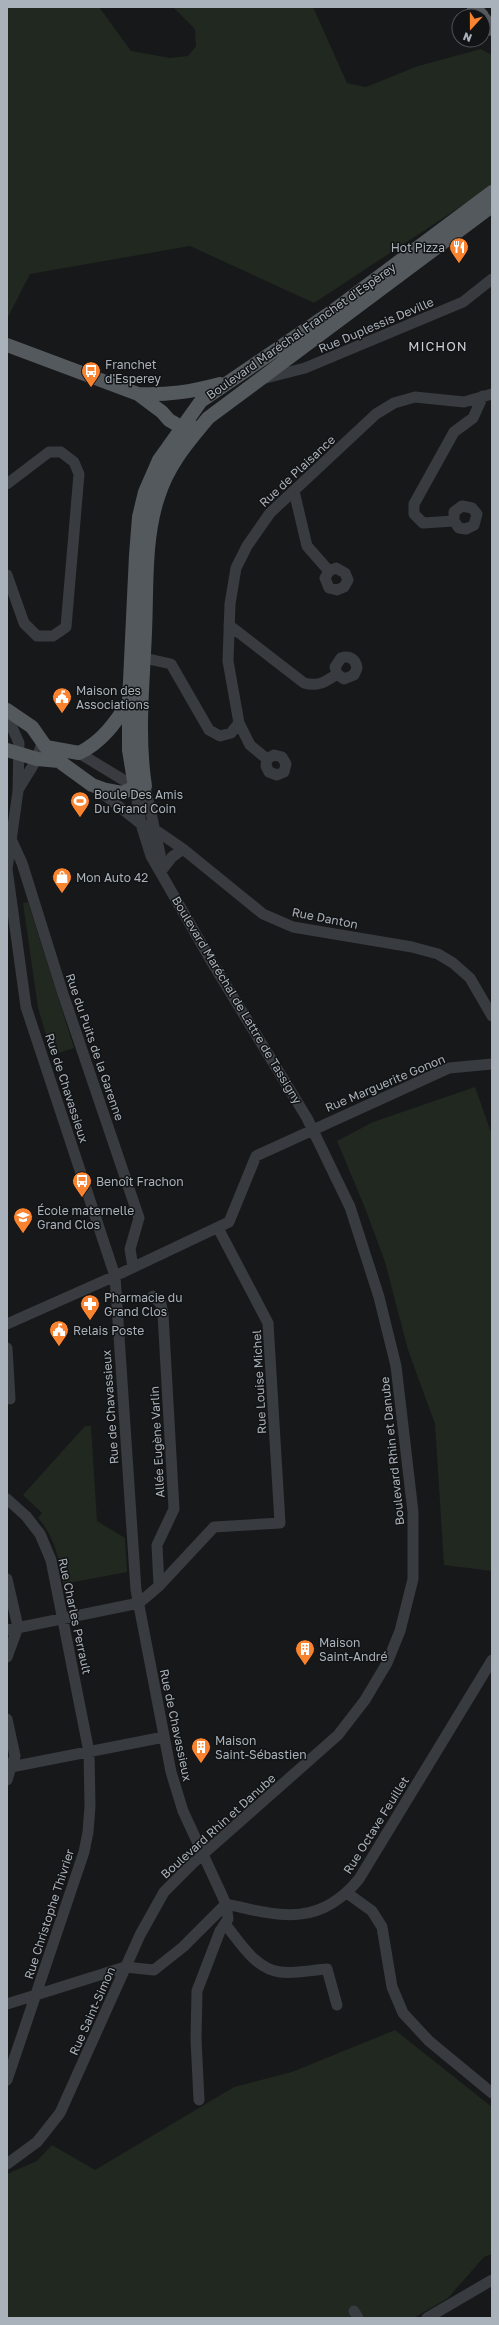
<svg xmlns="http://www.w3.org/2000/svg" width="499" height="2325" font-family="'Golos Text',sans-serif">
<rect width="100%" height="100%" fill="#17181a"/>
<path fill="#20281f" d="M7,7h92l32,44 39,7 18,-2 8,-10 -1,-17 -22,-22h140l34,76 19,4 52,-21 63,-17 11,6v131l-178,117 -124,-57 -160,28 -23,45z
M28,902l46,146 -22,7 -14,-47 -15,-105z
M475,1087l17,48v436l-48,-6 -9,-141 -27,-74 -23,-88 -20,-54 -28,-67 36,-19z
M85,1426h6l6,95 28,17 2,34 -64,12c-4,-25 -8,-47 -25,-66l4,-5 -19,-18z
M395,2030l97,77v147l-8,3 -36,41 -34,20h-49l-7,-7 -8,1v6h-343v-144l30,-13 15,-16 43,25 139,-83 58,-15z"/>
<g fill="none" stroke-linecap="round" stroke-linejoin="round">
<path stroke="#383b3f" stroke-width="11" d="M262,379l43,-11 158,-66 29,-23
M7,484l42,-32h12l13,10 5,12 -13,153 -13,9h-16l-13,-13 -17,-48
M294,491l13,55 22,25 7,-3 9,5 3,7 -4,7 -7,3 -8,-2 -4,-10 4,-7
M454,521v-9l8,-6 10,2 5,6 -3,11 -8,4 -7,-1 -5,-7 -31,2 -9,-9v-10l40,-72 19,-14 10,-22
M229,625l75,58c14,4 21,-1 33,-9l-2,-7 6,-9c8,-3 15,1 16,10l-3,7 -10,4 -7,-5
M144,658l27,6 38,66 11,6 11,-3 8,-10 -11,-62 2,-57 6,-36 11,-22 23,-33 106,-99 18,-11 21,-6 49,5 28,-8
M7,716l12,27 -1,48 -11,78 19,138 89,269 21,314 35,182 12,39 43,93 2,15 -8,12 -23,60 -1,48 3,61
M239,723l11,22 17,14 -1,7 3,6 8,3 7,-3 2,-8 -4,-7 -8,-2 -7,4
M145,786l15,68 1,17
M96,788l45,36 13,5 29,20 80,65 30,13 119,20 26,7 15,9 17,15 22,38
M18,790l19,-31 5,-16
M11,839l11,24 41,131 76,224 -9,31 3,18
M161,871l11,-14 11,-8
M153,1296l8,8 2,10 11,195 -17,36 2,41
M7,1324l108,-48 114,-54 27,-66 193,-88 43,-4
M7,1348l3,51
M7,1499l19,17 14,18 11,26 38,192 1,54 -2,26 -4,20 -77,228
M7,1579l11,48 -11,30
M7,1630l132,-27 20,-17 55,-59 66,-4 -12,-200 -50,-95
M7,1719l8,37 -4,11
M7,1780l4,-13 153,-30
M347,1893l25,18 10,16 10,60 11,26 26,28 63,52
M226,1904c53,12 93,24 133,-25l133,-219
M225,1924c14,17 30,45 55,48 14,2 32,-2 47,-3l10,36
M7,2004l118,-37 29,3 29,-23 43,-43
M7,2164l30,-22 23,-29 80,-178 24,-43 28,-28 146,-129 27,-35 22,-37 13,-32 13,-52v-67l-17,-146 -17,-69 -29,-90 -43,-89 -94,-154 -62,-108 -10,-32 -6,-37 -56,-34
M354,2311l4,7
M427,2318l65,-38"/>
<path stroke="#54595e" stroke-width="14" d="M474,7l8,9
M483,18l9,11
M7,345l131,49 24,18 7,8 12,7 9,-3
M138,394c31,1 52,-2 82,-10
M7,710l25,17 14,20 33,6c23,-11 36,-30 50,-51
M7,750l30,9 22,2 33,24 14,5 16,3 13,-6 10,-1c-8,-51 -2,-103 0,-154 2,-44 -1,-93 13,-135 10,-32 29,-54 50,-79l284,-212
M135,787l-6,-37v-48l7,-147 3,-38 6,-25 14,-32 42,-59 132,-90 159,-119"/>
</g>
<defs>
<symbol id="restaurant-pin" viewBox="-11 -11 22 30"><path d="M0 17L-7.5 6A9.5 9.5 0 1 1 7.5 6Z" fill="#fa832f" stroke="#121315"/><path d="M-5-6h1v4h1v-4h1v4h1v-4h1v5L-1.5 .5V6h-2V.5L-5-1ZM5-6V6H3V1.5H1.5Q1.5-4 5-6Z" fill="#fff"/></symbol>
<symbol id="bus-pin" viewBox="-11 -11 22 30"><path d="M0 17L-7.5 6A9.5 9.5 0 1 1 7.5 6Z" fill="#fa832f" stroke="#121315"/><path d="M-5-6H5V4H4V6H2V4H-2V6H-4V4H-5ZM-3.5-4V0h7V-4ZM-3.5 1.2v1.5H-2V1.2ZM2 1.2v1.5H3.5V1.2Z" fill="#fff"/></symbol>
<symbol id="civic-pin" viewBox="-11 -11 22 30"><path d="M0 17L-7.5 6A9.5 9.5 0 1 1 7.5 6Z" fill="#fa832f" stroke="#121315"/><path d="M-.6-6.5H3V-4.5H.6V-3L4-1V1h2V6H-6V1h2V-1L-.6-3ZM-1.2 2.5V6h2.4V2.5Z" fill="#fff"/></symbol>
<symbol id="stadium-pin" viewBox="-11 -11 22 30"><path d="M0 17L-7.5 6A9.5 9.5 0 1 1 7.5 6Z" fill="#fa832f" stroke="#121315"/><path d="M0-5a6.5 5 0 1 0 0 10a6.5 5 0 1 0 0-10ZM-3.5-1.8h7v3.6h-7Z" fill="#fff"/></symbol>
<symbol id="shop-pin" viewBox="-11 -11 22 30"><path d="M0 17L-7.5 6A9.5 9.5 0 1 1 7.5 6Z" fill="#fa832f" stroke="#121315"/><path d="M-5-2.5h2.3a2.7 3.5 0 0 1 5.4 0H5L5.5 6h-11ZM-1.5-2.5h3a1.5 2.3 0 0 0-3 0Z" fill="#fff"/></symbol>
<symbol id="school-pin" viewBox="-11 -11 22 30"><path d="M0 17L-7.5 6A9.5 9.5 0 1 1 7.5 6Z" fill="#fa832f" stroke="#121315"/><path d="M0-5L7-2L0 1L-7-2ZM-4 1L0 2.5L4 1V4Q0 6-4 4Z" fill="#fff"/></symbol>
<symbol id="pharmacy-pin" viewBox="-11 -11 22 30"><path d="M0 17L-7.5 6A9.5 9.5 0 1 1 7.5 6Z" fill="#fa832f" stroke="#121315"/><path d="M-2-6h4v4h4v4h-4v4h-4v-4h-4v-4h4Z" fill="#fff"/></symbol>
<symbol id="building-pin" viewBox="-11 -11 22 30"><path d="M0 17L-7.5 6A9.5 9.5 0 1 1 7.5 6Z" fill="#fa832f" stroke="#121315"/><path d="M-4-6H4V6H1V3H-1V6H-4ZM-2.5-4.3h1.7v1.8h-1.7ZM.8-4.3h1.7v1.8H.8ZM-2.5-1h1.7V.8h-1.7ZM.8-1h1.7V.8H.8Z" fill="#fff"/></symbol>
</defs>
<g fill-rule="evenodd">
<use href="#restaurant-pin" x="448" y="236" width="22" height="30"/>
<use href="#bus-pin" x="80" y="360" width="22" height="30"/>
<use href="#civic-pin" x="51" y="686" width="22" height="30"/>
<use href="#stadium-pin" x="69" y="790" width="22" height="30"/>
<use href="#shop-pin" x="51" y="866" width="22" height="30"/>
<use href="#bus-pin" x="71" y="1170" width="22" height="30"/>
<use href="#school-pin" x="12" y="1206" width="22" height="30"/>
<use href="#pharmacy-pin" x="79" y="1293" width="22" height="30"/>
<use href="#civic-pin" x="48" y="1319" width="22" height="30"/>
<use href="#building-pin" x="294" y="1638" width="22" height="30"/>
<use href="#building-pin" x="190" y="1736" width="22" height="30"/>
</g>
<g text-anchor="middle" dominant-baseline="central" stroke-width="3" stroke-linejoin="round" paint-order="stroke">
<g font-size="12" fill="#a9b2ba" stroke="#121315" text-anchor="start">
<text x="445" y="247" text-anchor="end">Hot Pizza</text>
<text x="105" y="364">Franchet<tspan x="105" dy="14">d'Esperey</tspan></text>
<text x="76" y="690">Maison des<tspan x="76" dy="14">Associations</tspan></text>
<text x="94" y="794">Boule Des Amis<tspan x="94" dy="14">Du Grand Coin</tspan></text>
<text x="76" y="877">Mon Auto 42</text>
<text x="96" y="1181">Benoît Frachon</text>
<text x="37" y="1210">École maternelle<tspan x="37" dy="14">Grand Clos</tspan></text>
<text x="104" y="1297">Pharmacie du<tspan x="104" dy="14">Grand Clos</tspan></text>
<text x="73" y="1330">Relais Poste</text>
<text x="319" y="1642">Maison<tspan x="319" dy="14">Saint-André</tspan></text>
<text x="215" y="1740">Maison<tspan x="215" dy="14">Saint-Sébastien</tspan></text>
</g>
<g font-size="12" fill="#a9b2ba" stroke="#121315">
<text transform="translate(376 325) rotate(-23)">Rue Duplessis Deville</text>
<text transform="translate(301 331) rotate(-35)">Boulevard Maréchal Franchet d'Espèrey</text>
<text transform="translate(297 471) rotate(-43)">Rue de Plaisance</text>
<text transform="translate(325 918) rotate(11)">Rue Danton</text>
<text transform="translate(237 1000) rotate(59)">Boulevard Maréchal de Lattre de Tassigny</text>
<text transform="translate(95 1047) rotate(71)">Rue du Puits de la Garenne</text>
<text transform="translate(385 1083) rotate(-23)">Rue Marguerite Gonon</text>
<text transform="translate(67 1088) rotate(72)">Rue de Chavassieux</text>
<text transform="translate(259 1382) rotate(-93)">Rue Louise Michel</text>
<text transform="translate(110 1407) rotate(-94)">Rue de Chavassieux</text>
<text transform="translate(157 1442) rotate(-93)">Allée Eugène Varlin</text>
<text transform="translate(392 1451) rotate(-96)">Boulevard Rhin et Danube</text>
<text transform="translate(75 1616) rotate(78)">Rue Charles Perrault</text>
<text transform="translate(176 1725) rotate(78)">Rue de Chavassieux</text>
<text transform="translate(376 1825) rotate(-58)">Rue Octave Feuillet</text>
<text transform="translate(218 1826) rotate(-42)">Boulevard Rhin et Danube</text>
<text transform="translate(49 1914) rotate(-72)">Rue Christophe Thivrier</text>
<text transform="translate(92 2011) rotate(-66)">Rue Saint-Simon</text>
</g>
<g font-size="13" letter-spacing="1" fill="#cad0d6" stroke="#121315">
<text x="438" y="346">MICHON</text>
</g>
</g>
<rect width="499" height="2325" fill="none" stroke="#a9b2ba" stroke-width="16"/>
<g transform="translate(471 28) rotate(201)"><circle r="19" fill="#121315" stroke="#4e5357"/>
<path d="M0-3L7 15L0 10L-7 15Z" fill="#fa832f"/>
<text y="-6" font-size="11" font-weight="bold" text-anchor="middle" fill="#a9b2ba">N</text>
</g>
</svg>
